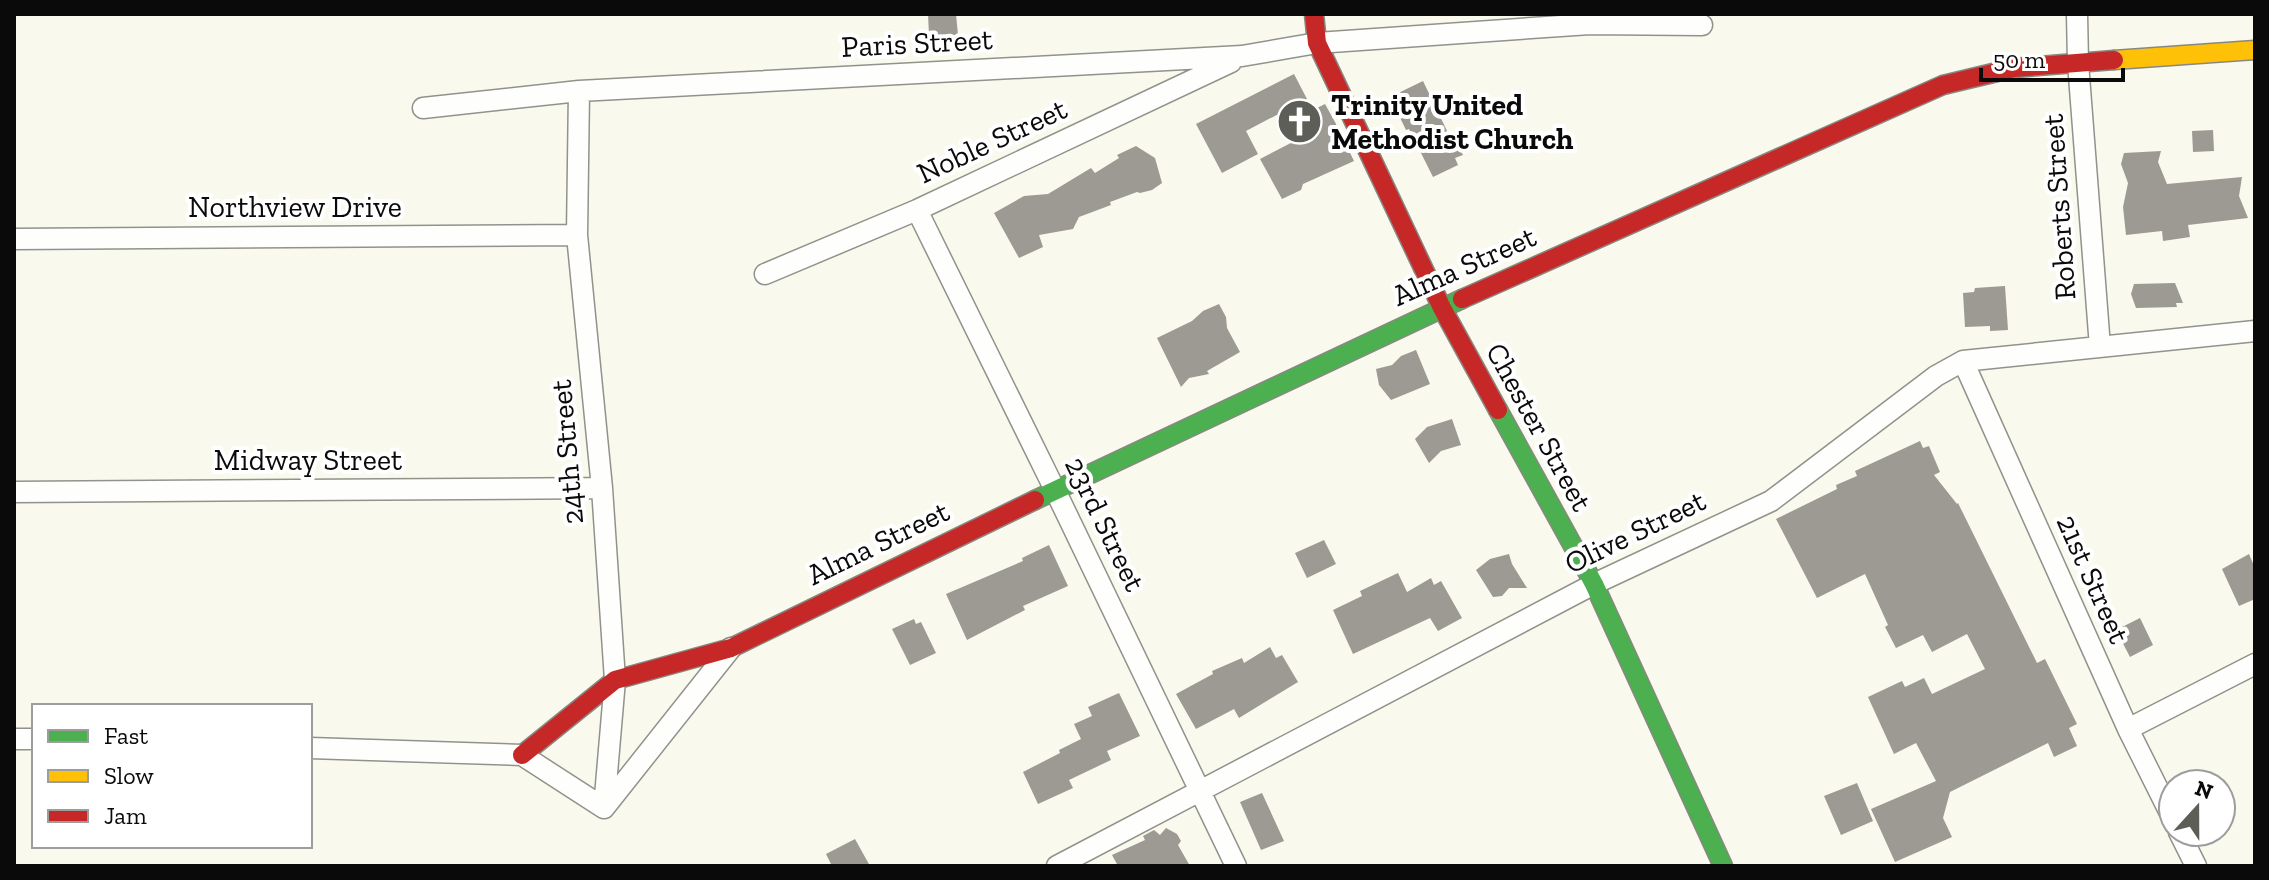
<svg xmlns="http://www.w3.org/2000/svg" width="2269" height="880" font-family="'Zilla Slab',serif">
<rect width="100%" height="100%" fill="#f9f9ed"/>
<path fill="#9c9a93" d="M928,14h28l2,21h-3l1,6 -23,2v-6l-4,-2z
M1294,74l13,25 -61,32 12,23 -36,19 -26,-49z
M1423,81l25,52 3,-1 12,23 -8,3 3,7 -25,12 -24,-48 -3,1 -16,-33z
M1325,104l10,18 19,39 -51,23 -2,6 -19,9 -22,-40 54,-28 -9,-17z
M2213,130l1,21 -21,1 -1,-21z
M1136,146l19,12 7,25 -10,7 -12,3 -3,-1 -27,10 1,3 -32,12 -6,12 -34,6 4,12 -24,11 -25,-45 30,-17 24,-2 43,-26 4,5 24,-15 -2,-3z
M2161,151l-3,11 9,22 75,-7 -3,19 9,22 -60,7 2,12 -27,4 -1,-10 -36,4 -3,-28 5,-24 -7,-19 3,-11z
M2175,283l8,20h-7l1,4 -41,1 -5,-14 3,-10z
M2005,286l3,44 -18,1v-5l-25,1 -2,-34 11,-1 1,-4z
M1219,304l7,13 1,11 13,24 -33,19 2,3 -20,4 -8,9 -24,-49 35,-17 11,-10z
M1416,350l14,34 -39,16 -12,-15 -3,-16 16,-4 9,-9z
M1452,419l9,26 -20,6 -12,12 -14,-24 12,-12z
M1920,441l3,7 6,-2 11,26 -6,3 23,29 1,-1 79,160 8,-4 32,65 -8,4 8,18 -23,11 -6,-14 -98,49 -7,26 9,19 -57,25 -24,-53 65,-28 -20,-38 -22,11 -26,-57 34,-16 3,6 19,-9 8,16 53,-25 -18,-35 -35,18 -9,-17 -27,13 -11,-21 3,-2 -23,-51 -48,24 -41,-79 61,-30 -1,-4 21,-9 -2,-5z
M1324,540l12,24 -29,14 -12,-25z
M1049,545l19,41 -45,20 2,4 -58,30 -21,-46 77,-33 -1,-3z
M1509,554l3,10 15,24h-18l-7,8 -9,1 -17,-27 14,-11z
M2249,554l6,14v31l-16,7 -17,-37z
M1398,573l9,19 24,-14 3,7 7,-4 21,37 -24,13 -8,-13 -77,36 -20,-44 29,-14 -2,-5z
M2140,618l13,27 -23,12 -14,-27z
M914,619l2,5 5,-2 15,31 -26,12 -18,-36z
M1270,647l6,11 6,-3 16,27 -59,36 -5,-9 -38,20 -20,-35 37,-20 -1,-3 30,-13 2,5z
M1119,693l21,43 -33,15 4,9 -42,20 4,8 -35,16 -15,-32 37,-19 -1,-3 22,-11 -7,-15 18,-8 -4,-9z
M1857,783l16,38 -32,14 -17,-39z
M1262,793l22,48 -23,9 -21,-48z
M1166,828l11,6 4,7 -3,4 12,21h-72l-6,-11 33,-15 -2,-4 11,-6 6,5z
M855,839l15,27h-38l-6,-12z"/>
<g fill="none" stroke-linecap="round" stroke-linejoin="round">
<defs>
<path id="street" d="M2077,14l1,49 22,284
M579,91l-2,144 25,253 13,192 -11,128
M423,108l156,-17 663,-35 75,-13 273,-19 112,1
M917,210l138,280 181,376
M14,239l563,-4
M765,274l152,-64 314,-148
M1963,361l165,368 45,90
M14,492l588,-4
M2128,729l127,-65
M14,739h20
M310,748l212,7 82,53
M604,808l127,-160
M2179,832l17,34
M1057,866l537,-282 177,-83 165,-125 27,-15 292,-30"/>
<path id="fast" d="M1498,410l96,174 129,282
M1035,500l427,-201"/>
<path id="slow" d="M2114,60l141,-10"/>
<path id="jam" d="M1314,14l3,29 125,265 56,102
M1462,299l481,-214 71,-17 100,-8
M522,755l93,-75 116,-32 304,-148"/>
</defs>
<use href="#street" stroke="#92928c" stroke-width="23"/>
<use href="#fast" stroke="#888883" stroke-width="21"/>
<use href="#slow" stroke="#888883" stroke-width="21"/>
<use href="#jam" stroke="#888883" stroke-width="21"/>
<use href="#street" stroke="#fefefc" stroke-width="20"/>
<use href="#fast" stroke="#4caf50" stroke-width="18"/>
<use href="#slow" stroke="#ffc107" stroke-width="18"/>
<use href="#jam" stroke="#c62828" stroke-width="18"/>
</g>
<defs>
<symbol id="church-disc" viewBox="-11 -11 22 22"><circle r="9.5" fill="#5e5e59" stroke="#fff"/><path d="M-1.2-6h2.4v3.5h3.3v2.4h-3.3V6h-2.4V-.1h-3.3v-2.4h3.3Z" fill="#fff"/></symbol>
</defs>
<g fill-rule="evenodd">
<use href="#church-disc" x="1274" y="96" width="51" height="51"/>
</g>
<g text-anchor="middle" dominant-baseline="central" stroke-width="8" stroke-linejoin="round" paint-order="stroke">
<g font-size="30" fill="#0a0a0a" stroke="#fff">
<text transform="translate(917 43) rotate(-3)">Paris Street</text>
<text transform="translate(992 141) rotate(-25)">Noble Street</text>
<text x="295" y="207">Northview Drive</text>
<text transform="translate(2059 207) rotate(-94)">Roberts Street</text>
<text transform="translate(1464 266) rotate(-24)">Alma Street</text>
<text transform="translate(1539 427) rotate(61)">Chester Street</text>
<text transform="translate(567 452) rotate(-95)">24th Street</text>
<text x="308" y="460">Midway Street</text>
<text transform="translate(1105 524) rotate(64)">23rd Street</text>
<text transform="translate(1635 532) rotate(-26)">Olive Street</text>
<text transform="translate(878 543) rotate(-26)">Alma Street</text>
<text transform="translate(2093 579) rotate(66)">21st Street</text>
</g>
<g font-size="30" font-weight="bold" fill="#0a0a0a" stroke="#fff" text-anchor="start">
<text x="1331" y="105">Trinity United<tspan x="1331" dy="34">Methodist Church</tspan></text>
</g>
</g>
<rect width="2269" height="880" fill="none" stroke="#0a0a0a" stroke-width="32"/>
<rect x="32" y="704" width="280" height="144" fill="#ffffff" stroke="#9d9d9d" stroke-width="2"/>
<rect x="48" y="730" width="40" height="12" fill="#4caf50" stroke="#9d9d9d" stroke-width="2"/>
<text x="104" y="744" font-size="24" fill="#0a0a0a">Fast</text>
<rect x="48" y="770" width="40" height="12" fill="#ffc107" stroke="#9d9d9d" stroke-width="2"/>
<text x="104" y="784" font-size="24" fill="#0a0a0a">Slow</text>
<rect x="48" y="810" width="40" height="12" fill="#c62828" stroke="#9d9d9d" stroke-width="2"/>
<text x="104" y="824" font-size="24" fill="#0a0a0a">Jam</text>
<g transform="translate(2197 808) rotate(21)"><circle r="38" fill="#ffffff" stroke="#9d9d9d" stroke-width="2"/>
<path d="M0-6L14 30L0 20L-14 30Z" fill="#5e5e59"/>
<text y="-12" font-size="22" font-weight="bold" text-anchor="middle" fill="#0a0a0a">N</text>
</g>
<path d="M1981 68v12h142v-12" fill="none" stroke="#0a0a0a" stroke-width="4"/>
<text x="1993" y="68" font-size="24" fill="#0a0a0a" stroke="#ffffff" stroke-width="6" paint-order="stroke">50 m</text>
</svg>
